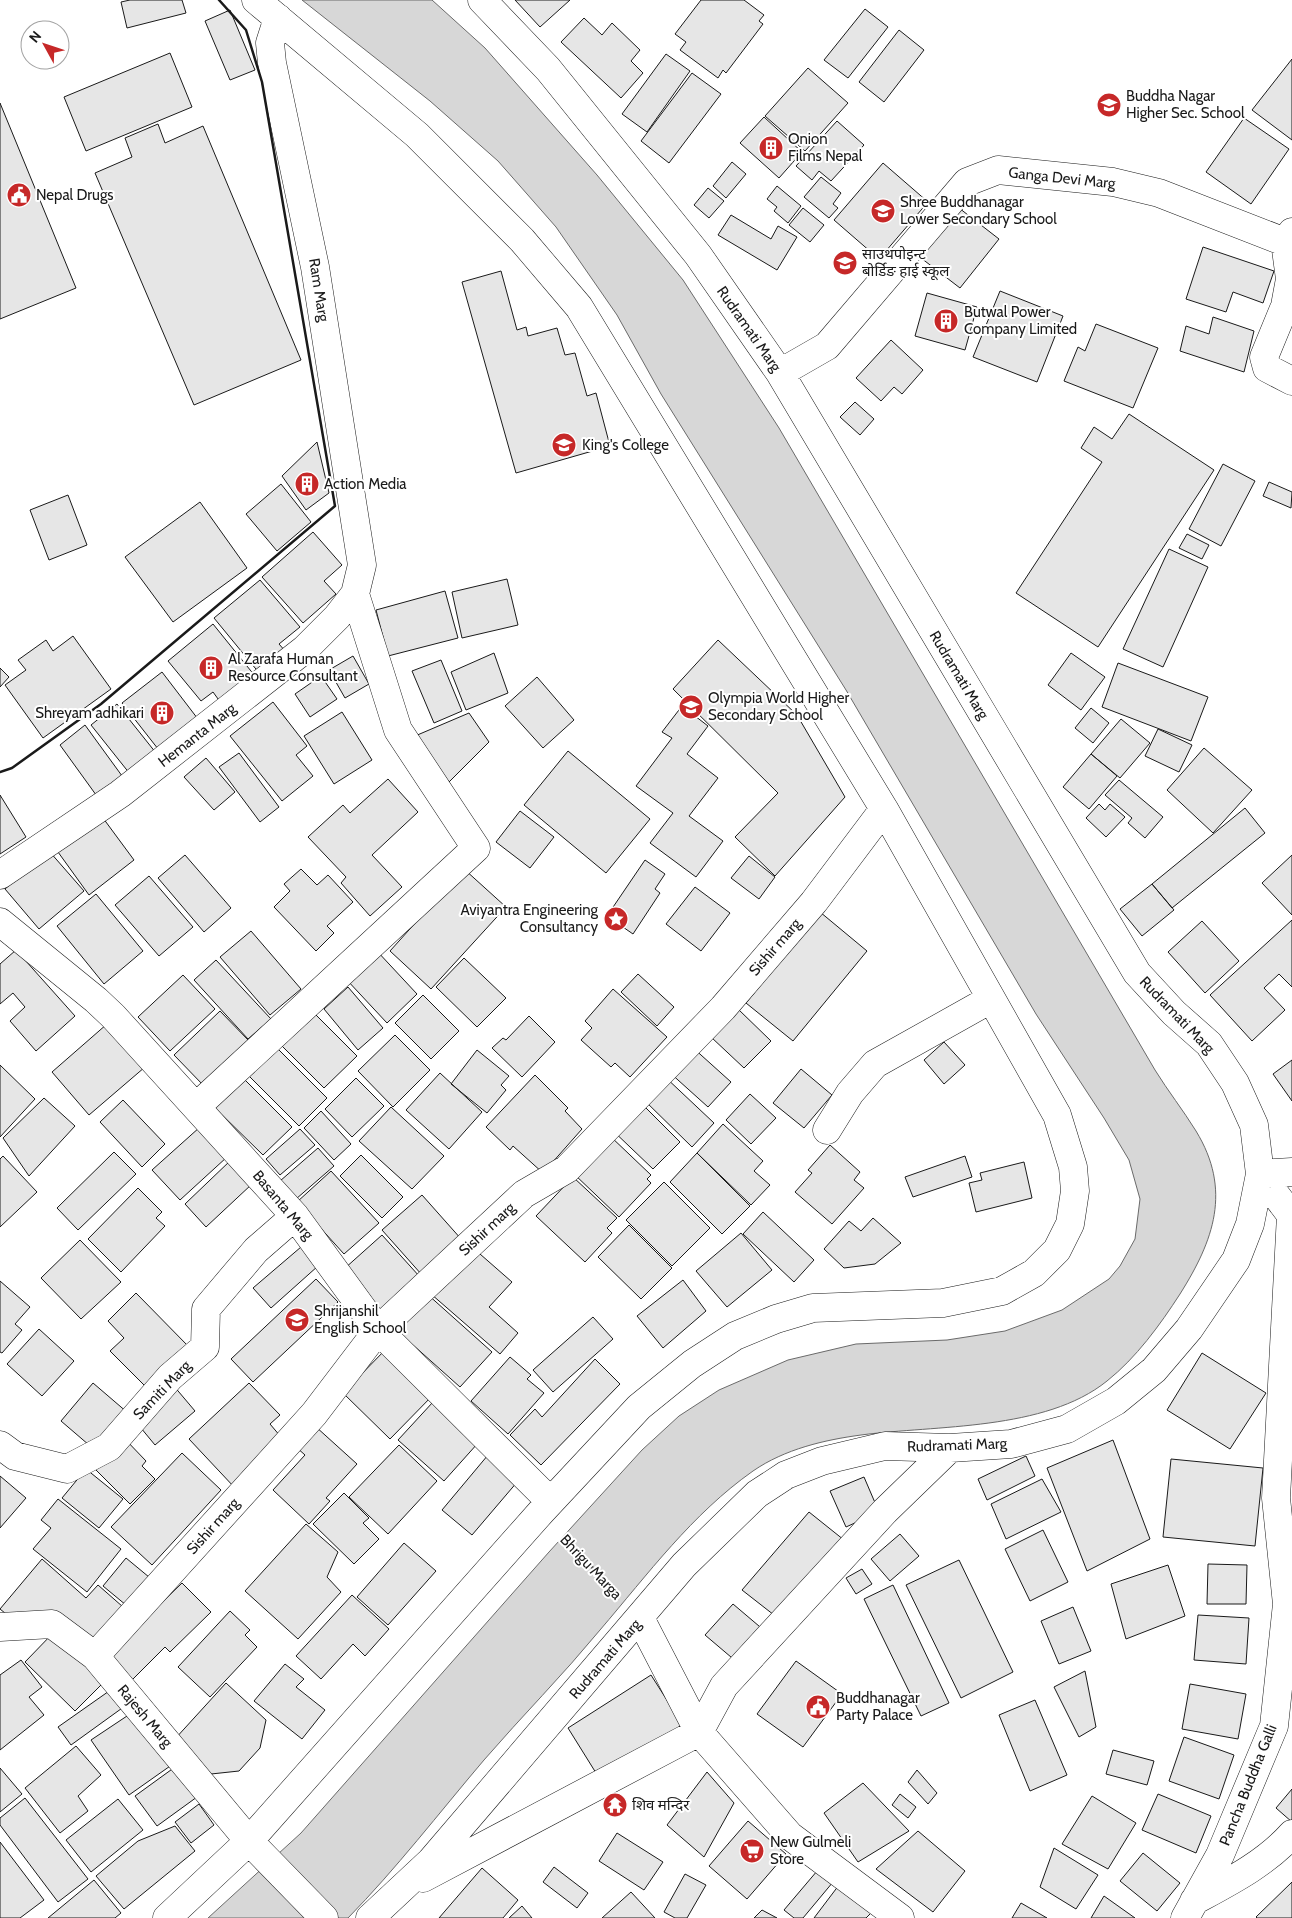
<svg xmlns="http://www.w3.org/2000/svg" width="1292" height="1918" font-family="Cabin,'Noto Sans Devanagari',sans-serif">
<rect width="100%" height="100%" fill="#fff"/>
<path fill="#d7d7d7" stroke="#6a6a6a" d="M302,0h130l53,48 112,127 86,105 96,148 376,642c13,21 28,40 41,61 36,59 18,109 -16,163 -20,31 -44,64 -73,87 -62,50 -171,44 -246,54 -37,5 -76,14 -108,36 -61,43 -105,103 -153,159 -37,45 -78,86 -116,130 -45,53 -88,109 -136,158h-140l93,-85 248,-281 93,-102 37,-34 40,-26 69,-30 68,-16 91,-4 58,-9 57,-21 47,-31 11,-13 15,-27 5,-40 -11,-39 -25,-42 -68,-104 -190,-324 -185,-296 -44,-79 -61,-88 -58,-66 -68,-60z"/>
<path fill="#e6e6e6" stroke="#1a1a1a" d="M130,0h52l4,13 -59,15 -6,-26z
M515,0h55l-30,27z
M701,0h43l20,15 -5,6 4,3 -37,49 -3,-3 -5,8 -38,-28 6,-8 -11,-8z
M865,9l23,18 -40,51 -24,-18z
M230,10l25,60 -25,10 -25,-59z
M584,18l18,17 10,-12 28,27 -9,11 12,12 -22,25 -60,-56z
M899,30l25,20 -40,52 -25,-20z
M170,53l22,54 -106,44 -22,-54z
M666,54l24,17 -43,61 -25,-18z
M1292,59v81l-40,-30z
M808,68l40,35 -43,48 -40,-35z
M692,73l29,21 -52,69 -28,-22z
M0,103l76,185 -76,31z
M764,117l38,35 -23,26 -39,-35z
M1244,118l45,31 -38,55 -45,-32z
M837,121l27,24 -33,36 -12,-10 -7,9 -16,-14z
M158,124l7,19 38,-17 98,234 -107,45 -99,-232 37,-16 -7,-19z
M732,162l14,12 -20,24 -13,-12z
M883,163l45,39 -49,57 -45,-39z
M821,177l20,16 -8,11 5,4 -9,10 -25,-21z
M777,186l24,20 -13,17 -14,-12 3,-4 -10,-8z
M708,188l16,13 -15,17 -15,-13z
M803,208l21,17 -14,17 -21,-17z
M959,208l40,31 -39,49 -39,-30z
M731,215l40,24 7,-13 19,11 -20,33 -59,-35z
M1203,247l71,24 -11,32 -30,-11 -7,20 -40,-13z
M501,271l16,59 9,-3 2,9 29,-8 8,27 10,-2 12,43 9,-3 14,53 -94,27 -54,-191z
M1000,291l63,25 -26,66 -64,-25z
M927,293l50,14 -12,43 -50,-14z
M1213,317l41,14 -10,41 -64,-21 6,-25 23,8z
M1096,324l62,24 -25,60 -69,-27 14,-34 7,4z
M891,340l32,30 -21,24 -8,-7 -13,14 -25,-23z
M855,402l19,17 -14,16 -20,-18z
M1129,414l85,56 -116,177 -82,-54 86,-131 -21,-14 13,-21 18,12z
M317,442l12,51 -23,17 -24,-34z
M1223,464l32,17 -34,65 -32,-17z
M1269,482l23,10 -1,16 -28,-12z
M281,484l30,38 -34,29 -31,-37z
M68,495l19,50 -38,15 -19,-50z
M200,502l47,66 -74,54 -48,-65z
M313,532l29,33 -18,16 12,13 -33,29 -41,-46z
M1187,534l22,11 -7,14 -23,-11z
M1169,549l39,18 -45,100 -40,-18z
M507,579l11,46 -56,13 -10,-46z
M260,580l40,47 -21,17 7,8 -26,22 -46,-56z
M445,591l13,47 -70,18 -12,-46z
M213,624l42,52 -34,27 -8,-11 -12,9 -33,-40z
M73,636l38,53 -68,49 -38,-53 21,-15 -8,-10 28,-20 7,11z
M718,640l79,75 48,82 -70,79 -40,-39 43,-44 -105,-104z
M494,653l14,40 -42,17 -15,-38z
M1071,653l34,24 -24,33 -33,-25z
M353,656l16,28 -24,14 -16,-28z
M441,660l21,51 -28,12 -22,-52z
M1118,663l90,34 -17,44 -89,-34z
M0,668l9,9 -9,10z
M162,672l39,51 -39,31 -40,-51z
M321,676l16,23 -27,18 -15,-23z
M537,677l37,43 -31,28 -38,-42z
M273,702l34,44 -11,9 17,21 -31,25 -52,-65z
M117,704l43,54 -26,21 -43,-54z
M682,706l26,20 -21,28 31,24 -29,38 34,25 -27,36 -46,-34 23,-30 -37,-27 36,-48 -10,-6z
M1091,708l18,15 -16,20 -18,-15z
M342,712l30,48 -38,24 -30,-48z
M469,713l20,29 -40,40 -34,-46z
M1121,719l29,24 -30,35 -29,-24z
M85,725l40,55 -26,19 -39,-54z
M1158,729l34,16 -13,27 -34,-16z
M1204,748l48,42 -39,43 -46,-43z
M568,751l82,68 -44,54 -82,-68z
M239,753l40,54 -19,15 -41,-55z
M1091,754l26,22 -28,33 -26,-22z
M206,758l29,34 -21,18 -30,-33z
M388,779l30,33 -46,43 30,32 -32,29 -29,-33 5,-6 -38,-40 35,-32 7,8z
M1119,780l44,37 -18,21 -17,-15 4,-5 -27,-23z
M0,795l26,42 -26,17z
M1099,804l6,6 5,-6 15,13 -19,20 -20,-19z
M1245,808l20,25 -93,75 -20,-24z
M520,811l34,26 -24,31 -34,-26z
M103,818l31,42 -45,35 -31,-43z
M49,851l35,40 -45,38 -34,-40z
M185,855l46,53 -27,24 -46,-54z
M1292,855v60l-30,-32z
M749,856l26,21 -16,22 -28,-21z
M645,860l20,14 -10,15 5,4 -27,41 -26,-18z
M301,869l16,16 11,-10 25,27 -26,24 7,7 -18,18 -42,-44 16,-16 -6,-7z
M464,869l42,38 -75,82 -41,-38z
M149,876l44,51 -34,29 -44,-51z
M1152,884l22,26 -32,26 -22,-27z
M695,887l35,26 -29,38 -35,-27z
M96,894l47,57 -39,33 -47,-58z
M820,912l47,39 -74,90 -47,-38z
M1292,920v67l-13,-13 -15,14 21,22 -33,31 -42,-46z
M1202,921l37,40 -34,32 -37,-41z
M251,931l50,58 -31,26 -50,-58z
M16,950l59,66 -39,35 -26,-30 15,-14 -12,-14 -13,11v-40z
M376,950l41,44 -30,29 -41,-44z
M464,958l42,40 -29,29 -41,-40z
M216,960l55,59 -23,20 -54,-59z
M638,974l36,33 -17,19 -36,-34z
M183,975l32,34 -45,42 -32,-34z
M348,987l35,41 -25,22 -34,-41z
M613,989l54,48 -37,40 -15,-14 -4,4 -30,-27 11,-12 -7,-7z
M423,995l36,36 -28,28 -36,-36z
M738,1009l33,32 -27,27 -33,-31z
M220,1011l30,31 -46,44 -30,-31z
M315,1014l42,42 -33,32 -42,-42z
M529,1016l26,26 -33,35 -30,-29 11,-10 3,2z
M107,1024l38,43 -56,48 -37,-43z
M395,1035l35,35 -37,37 -35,-36z
M944,1042l21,23 -21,19 -20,-24z
M691,1046l40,36 -23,25 -40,-36z
M277,1048l50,50 -28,28 -50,-50z
M477,1050l32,26 -8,9 5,5 -19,23 -36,-29z
M1292,1060v41l-19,-27z
M0,1065l35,34 -35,38z
M801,1069l31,26 -28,33 -31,-25z
M440,1073l42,39 -33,37 -43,-39z
M535,1075l33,33 -3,3 17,18 -39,44 -30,-27 -3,4 -24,-23z
M663,1075l51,48 -22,24 -51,-50z
M356,1078l28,28 -32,31 -27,-28z
M244,1079l48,48 -29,28 -48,-47z
M750,1094l26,24 -25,26 -25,-24z
M44,1098l31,28 -46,50 -26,-38z
M636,1098l44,44 -27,27 -45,-43z
M123,1100l42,44 -23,23 -42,-45z
M391,1107l53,49 -32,33 -53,-48z
M321,1111l30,33 -17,16 -30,-32z
M723,1124l40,37 -9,10 16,14 -19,20 -54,-52z
M200,1127l27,30 -47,43 -28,-30z
M300,1129l15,16 -35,30 -14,-16z
M609,1135l42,40 -4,4 4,4 -32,34 -46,-44z
M830,1145l30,27 -6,8 10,8 -32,36 -37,-32 17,-19 -4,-3z
M318,1148l16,18 -38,33 -16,-18z
M114,1152l22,22 -58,56 -21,-22z
M697,1153l53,53 -28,28 -52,-52z
M361,1155l42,42 -21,21 -42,-42z
M3,1156l34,36 -37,35v-68z
M965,1156l7,21 -59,20 -8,-20z
M231,1160l21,24 -46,43 -21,-23z
M1024,1162l8,36 -56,14 -7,-29 13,-3 -2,-7z
M331,1171l48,52 -35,31 -47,-52z
M573,1177l44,41 -10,10 5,5 -27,29 -49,-46z
M664,1182l46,46 -38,38 -46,-46z
M138,1188l24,24 -6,6 9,8 -44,46 -33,-33z
M422,1195l40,45 -40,35 -40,-45z
M763,1212l51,48 -20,22 -51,-48z
M873,1218l28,25 -26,21 -31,4 -20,-19 25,-28 12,10z
M629,1225l43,43 -31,31 -43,-42z
M741,1233l31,37 -45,37 -31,-36z
M382,1235l38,42 -38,34 -38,-42z
M80,1240l41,42 -40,37 -40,-41z
M301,1247l17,19 -47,42 -18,-20z
M472,1247l40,35 -23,25 29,26 -18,21 -69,-60z
M316,1279l22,23 -85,80 -22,-23z
M683,1280l23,31 -43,37 -26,-32z
M0,1281l30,26 -15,17 7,6 -20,23 -2,-1z
M136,1293l53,54 -41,42 -38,-38 14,-13 -16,-17z
M426,1293l66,59 -32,35 -66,-59z
M593,1317l20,22 -60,53 -20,-22z
M39,1329l35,32 -32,35 -35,-32z
M388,1347l47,46 -45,46 -47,-46z
M1202,1353l64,40 -36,56 -63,-39z
M510,1357l21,18 -4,4 17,14 -36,41 -37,-33z
M595,1359l25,25 -79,81 -31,-30 25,-26 7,8z
M93,1383l35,30 -32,38 -35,-30z
M249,1383l31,32 -10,9 11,13 -46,51 -46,-49z
M173,1385l22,26 -40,34 -19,-23z
M433,1402l45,41 -34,38 -46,-41z
M315,1426l42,38 -31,34 4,3 -21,23 -36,-34 32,-35 -9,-8z
M123,1437l23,24 -4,5 13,13 -25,25 -37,-37z
M1113,1440l37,99 -63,32 -40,-103z
M399,1445l38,36 -49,53 -39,-37z
M182,1453l39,37 -69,75 -41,-38z
M488,1455l30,26 -46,54 -30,-25z
M1026,1456l9,20 -48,24 -9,-21z
M1171,1459l92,9 -8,78 -92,-9z
M86,1469l37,30 -24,29 -37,-30z
M0,1476l26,22 -26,30z
M864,1477l15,35 -33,15 -16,-36z
M1042,1479l19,33 -55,27 -15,-35z
M344,1493l25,25 -6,5 16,16 -25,25 -41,-40z
M58,1499l63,50 -34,43 -54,-43 18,-21 -10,-8z
M809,1512l35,28 -70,75 -32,-25z
M306,1524l32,28 -11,25 14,15 -43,47 -53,-48z
M1043,1530l25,52 -38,19 -25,-52z
M900,1534l19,22 -29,25 -19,-22z
M404,1543l32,28 -48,54 -31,-28z
M126,1558l29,24 -23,28 -29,-24z
M42,1559l44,39 12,-13 33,29 -34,38 -86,-34 -11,-9z
M959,1560l54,112 -52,26 -55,-113z
M1208,1564l39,1 -1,39h-39z
M1168,1565l17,51 -59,23 -15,-55z
M862,1569l10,15 -16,10 -10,-16z
M182,1583l29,29 -41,40 -5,-5 -34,34 -24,-25z
M893,1585l56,118 -28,13 -57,-117z
M352,1595l37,34 -24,27 -12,-12 -32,35 -25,-23z
M733,1604l33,28 -28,31 -33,-28z
M1073,1607l18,44 -32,13 -18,-43z
M230,1611l20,19 -5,5 12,12 -47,50 -32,-30z
M1198,1615l51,3 -3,46 -52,-4z
M55,1631l50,50 -30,30 -50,-49z
M21,1660l21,27 -13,10 15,18 -44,35v-75z
M796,1661l46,33 -39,53 -46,-33z
M285,1664l19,15 -8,8 29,23 -23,29 -48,-38z
M1085,1671l11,56 -17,10 -25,-50z
M651,1675l33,52 -83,54 -33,-53z
M226,1683l40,37 -6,28 -21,23 -28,3 -37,-34z
M1190,1684l56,10 -8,45 -56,-10z
M112,1689l13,17 -54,39 -13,-18z
M1035,1700l32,75 -37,16 -31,-76z
M136,1710l37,54 -44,31 -38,-55z
M1184,1737l50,18 -15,44 -50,-18z
M76,1746l25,29 -23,21 10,15 -28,22 -35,-45z
M1113,1750l41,11 -7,24 -41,-11z
M175,1767l22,30 -40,29 -22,-30z
M0,1768l22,26 -22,18z
M917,1770l20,23 -9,11 -20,-22z
M707,1772l27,31 -30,54 -37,-32z
M863,1783l46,48 -51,31 -34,-49z
M1292,1789v33l-16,-14z
M900,1794l16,13 -8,11 -16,-13z
M1158,1794l53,22 -15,37 -54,-23z
M1092,1796l44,27 -28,46 -46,-25z
M25,1798l63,81 -30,23 -58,-77v-7z
M118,1799l25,31 -52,42 -25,-32z
M199,1804l15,21 -23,18 -16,-21z
M748,1821l38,33 -39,45 -38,-33z
M175,1826l20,25 -71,58 -28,-33 42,-35z
M918,1831l47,40 -32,41 -57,-43z
M617,1833l46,29 -19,28 -45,-29z
M0,1842l44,58 -24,18h-20z
M1054,1848l44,27 -22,34 -36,-22z
M1143,1853l37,30 -23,28 -37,-30z
M823,1864l15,12 -35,42h-9l-10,-8z
M554,1867l34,26 -11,15 -34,-26z
M482,1868l36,32 -15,18h-64z
M685,1874l21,11 -19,33h-12l-11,-6z
M94,1880l27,33 -6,5h-67z
M1292,1882v36h-35l-1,-1z
M839,1885l32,28 -5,5h-52z
M631,1892l24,26h-53z
M1104,1896l31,22h-44z
M1021,1903l26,15h-35z
M522,1906l10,12h-23z
M762,1910l15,8h-23z"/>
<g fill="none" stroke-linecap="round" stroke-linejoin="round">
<defs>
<path id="minor" d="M1285,242l5,37 -5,27 -21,51 3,11 25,13
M780,373l47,-27 140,-164 31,-12 115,12 46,11 126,49 7,-10
M0,875l120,-81 185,-145 32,-32 18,-23 7,-29 -47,-298 -43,-204 -2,-20 8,-25
M0,922l96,78 17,16 182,200 83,114 172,171
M196,1107l280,-259 -78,-118 -43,-136
M827,1130l23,-37 25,-29 116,-65
M1260,1174l32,-2
M0,1445l15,11 52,13 42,-22 61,-70 35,-30 1,-38 50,-59 39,-34
M640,1618l59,114 91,104 110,82
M0,1627l52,-3 43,32 154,185 75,77
M95,1656l219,-242 64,-84 146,-136 43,-25 156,-161 91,-106 70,-93
M423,1878l276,-146 25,-46 161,-175 65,-63
M1194,1901c35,-19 71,-37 98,-67
M167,1918l82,-77 292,-329 98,-105 53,-43 43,-28 41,-17 37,-11 130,-5 59,-12 32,-18 23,-23 13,-26 5,-33 -2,-24 -16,-52 -173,-306 -305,-502 -57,-67 -105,-105 -161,-135
M370,1918l61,-57 253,-296 73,-71 29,-19 36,-14 63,-15 65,2 61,-4 56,-15 49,-28 38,-31 35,-41 47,-69 14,-36 10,-50 -6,-49 -19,-42 -26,-39 -35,-31 -37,-40 -357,-600 -82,-118 -150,-186 -66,-69
M1185,1918l35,-63 54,-129 13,-122 -11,-106 15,-283 -31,-41"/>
</defs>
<use href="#minor" stroke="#1a1a1a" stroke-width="29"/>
<path stroke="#5f5f5f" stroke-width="3" stroke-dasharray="4 2.5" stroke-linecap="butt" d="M565,1538l50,54"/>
<use href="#minor" stroke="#fff" stroke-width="28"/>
<path stroke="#1a1a1a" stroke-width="2.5" d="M0,772l12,-4 89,-64 234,-198 -73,-424 -16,-52 -27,-30"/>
</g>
<defs>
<symbol id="school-disc" viewBox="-11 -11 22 22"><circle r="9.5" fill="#c62828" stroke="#fff"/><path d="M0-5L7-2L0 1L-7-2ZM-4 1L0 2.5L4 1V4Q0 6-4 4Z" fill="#fff"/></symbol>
<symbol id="building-disc" viewBox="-11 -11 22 22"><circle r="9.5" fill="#c62828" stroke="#fff"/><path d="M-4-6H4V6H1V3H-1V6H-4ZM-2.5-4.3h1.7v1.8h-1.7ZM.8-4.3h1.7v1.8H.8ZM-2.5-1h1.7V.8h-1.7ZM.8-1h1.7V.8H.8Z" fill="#fff"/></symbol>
<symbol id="civic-disc" viewBox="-11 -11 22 22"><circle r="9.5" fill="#c62828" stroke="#fff"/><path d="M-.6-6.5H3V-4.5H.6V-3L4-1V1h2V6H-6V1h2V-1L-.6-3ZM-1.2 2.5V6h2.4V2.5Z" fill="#fff"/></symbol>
<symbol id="university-disc" viewBox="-11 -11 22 22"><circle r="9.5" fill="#c62828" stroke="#fff"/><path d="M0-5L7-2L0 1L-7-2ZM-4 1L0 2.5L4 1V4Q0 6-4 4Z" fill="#fff"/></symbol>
<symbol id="sight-disc" viewBox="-11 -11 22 22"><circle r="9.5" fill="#c62828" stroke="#fff"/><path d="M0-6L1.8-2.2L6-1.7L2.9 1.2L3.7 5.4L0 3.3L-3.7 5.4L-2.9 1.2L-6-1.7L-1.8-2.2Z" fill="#fff"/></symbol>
<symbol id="temple-disc" viewBox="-11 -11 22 22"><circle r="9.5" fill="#c62828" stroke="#fff"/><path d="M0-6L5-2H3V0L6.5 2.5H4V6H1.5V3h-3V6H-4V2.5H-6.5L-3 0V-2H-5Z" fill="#fff"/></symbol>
<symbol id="supermarket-disc" viewBox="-11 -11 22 22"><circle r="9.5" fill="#c62828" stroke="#fff"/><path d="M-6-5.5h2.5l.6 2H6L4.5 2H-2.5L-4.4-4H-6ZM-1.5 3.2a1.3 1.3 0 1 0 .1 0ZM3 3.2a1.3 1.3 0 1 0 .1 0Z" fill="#fff"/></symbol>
</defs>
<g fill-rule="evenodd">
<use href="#school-disc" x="1095" y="91" width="28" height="28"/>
<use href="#building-disc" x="757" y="134" width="28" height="28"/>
<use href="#civic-disc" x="5" y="181" width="28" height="28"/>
<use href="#school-disc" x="869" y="197" width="28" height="28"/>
<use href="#school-disc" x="831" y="249" width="28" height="28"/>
<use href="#building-disc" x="932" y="307" width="28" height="28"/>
<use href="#university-disc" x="550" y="431" width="28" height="28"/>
<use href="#building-disc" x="293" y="470" width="28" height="28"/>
<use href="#building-disc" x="197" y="654" width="28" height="28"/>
<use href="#school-disc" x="677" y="693" width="28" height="28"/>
<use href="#building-disc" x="148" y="699" width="28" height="28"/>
<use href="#sight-disc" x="602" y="905" width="28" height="28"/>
<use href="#school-disc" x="283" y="1306" width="28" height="28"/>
<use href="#civic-disc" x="804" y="1693" width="28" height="28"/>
<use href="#temple-disc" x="601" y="1791" width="28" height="28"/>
<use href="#supermarket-disc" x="738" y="1837" width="28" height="28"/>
</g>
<g text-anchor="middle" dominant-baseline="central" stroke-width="4" stroke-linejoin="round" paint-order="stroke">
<g font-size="15" fill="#1a1a1a" stroke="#fff" text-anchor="start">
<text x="1126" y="96">Buddha Nagar<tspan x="1126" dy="17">Higher Sec. School</tspan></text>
<text x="788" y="139">Onion<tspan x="788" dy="17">Films Nepal</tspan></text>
<text x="36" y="195">Nepal Drugs</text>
<text x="900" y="202">Shree Buddhanagar<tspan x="900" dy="17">Lower Secondary School</tspan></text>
<text x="862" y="254">साउथपोइन्ट<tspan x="862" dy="17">बोर्डिङ हाई स्कूल</tspan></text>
<text x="964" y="312">Butwal Power<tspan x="964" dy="17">Company Limited</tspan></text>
<text x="582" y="445">King's College</text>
<text x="324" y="484">Action Media</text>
<text x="228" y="659">Al Zarafa Human<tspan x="228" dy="17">Resource Consultant</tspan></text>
<text x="708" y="698">Olympia World Higher<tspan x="708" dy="17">Secondary School</tspan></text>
<text x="144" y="713" text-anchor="end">Shreyam adhikari</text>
<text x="598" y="910" text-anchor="end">Aviyantra Engineering<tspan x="598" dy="17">Consultancy</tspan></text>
<text x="314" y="1311">Shrijanshil<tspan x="314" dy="17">English School</tspan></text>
<text x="836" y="1698">Buddhanagar<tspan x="836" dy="17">Party Palace</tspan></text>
<text x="632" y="1805">शिव मन्दिर</text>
<text x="770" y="1842">New Gulmeli<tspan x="770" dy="17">Store</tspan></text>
</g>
<g font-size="15" fill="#1a1a1a" stroke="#fff">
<text transform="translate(1062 178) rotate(6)">Ganga Devi Marg</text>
<text transform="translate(319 290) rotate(81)">Ram Marg</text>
<text transform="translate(749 329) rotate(55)">Rudramati Marg</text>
<text transform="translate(959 675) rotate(59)">Rudramati Marg</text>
<text transform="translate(197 735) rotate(-38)">Hemanta Marg</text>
<text transform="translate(775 947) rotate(-49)">Sishir marg</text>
<text transform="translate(1177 1015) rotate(46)">Rudramati Marg</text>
<text transform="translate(283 1205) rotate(50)">Basanta Marg</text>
<text transform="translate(487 1229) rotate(-43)">Sishir marg</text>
<text transform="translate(162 1390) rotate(-46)">Samiti Marg</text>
<text transform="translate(957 1445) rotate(-2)">Rudramati Marg</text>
<text transform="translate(213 1526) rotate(-48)">Sishir marg</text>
<text transform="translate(591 1567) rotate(47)">Bhrigu Marga</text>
<text transform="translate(605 1659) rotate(-49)">Rudramati Marg</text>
<text transform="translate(145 1716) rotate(50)">Rajesh Marg</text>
<text transform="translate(1248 1785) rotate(-68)">Pancha Buddha Galli</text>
</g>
</g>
<g transform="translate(45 45) rotate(310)"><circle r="24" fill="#ffffff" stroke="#a3a3a3"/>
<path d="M0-4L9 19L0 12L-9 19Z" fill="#c62828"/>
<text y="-8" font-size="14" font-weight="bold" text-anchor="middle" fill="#1a1a1a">N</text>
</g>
</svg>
